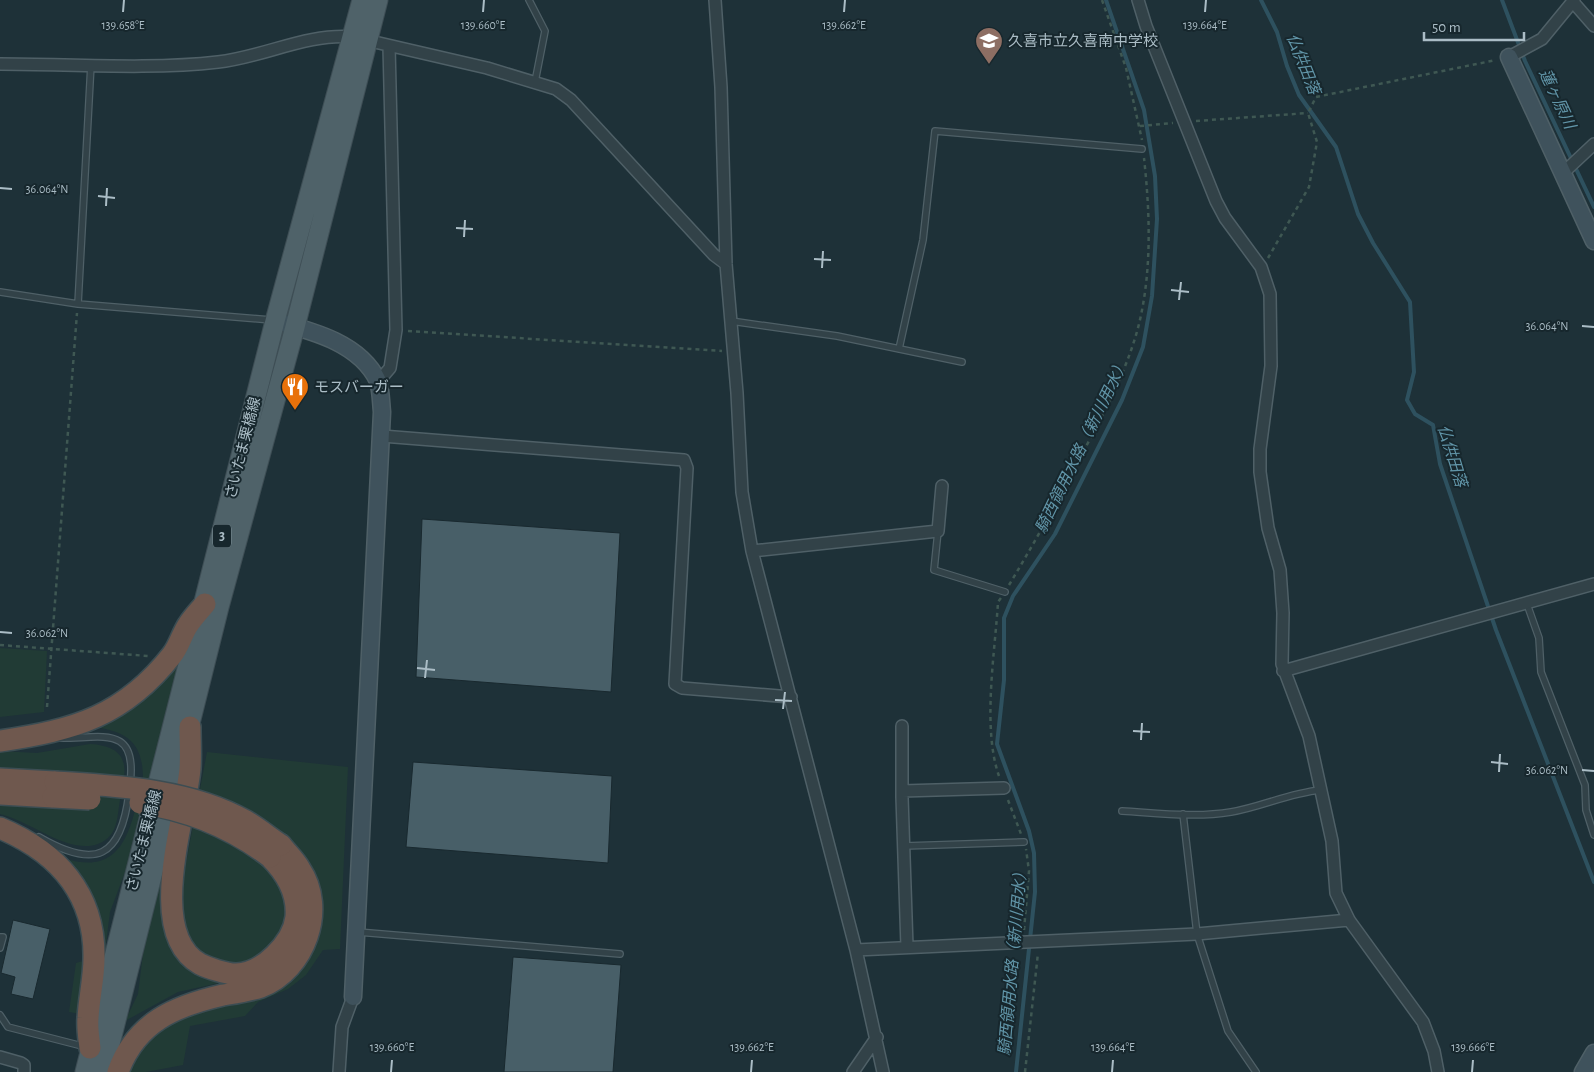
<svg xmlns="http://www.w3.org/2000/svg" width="1594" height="1072" font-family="'Alegreya Sans','Noto Sans JP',sans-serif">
<rect width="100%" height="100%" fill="#1e3138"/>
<path fill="#213b35" d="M0,648l47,3 -3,61 -44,5z
M181,655l-45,188 -26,69 -6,47 -38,-100c61,18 65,-36 77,-80 0,-36 -15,-47 -48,-52 40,-14 62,-37 86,-72z
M90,744c41,3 37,24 30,56 -2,10 -2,24 -8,33 -5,8 -14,12 -23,13 -29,2 -60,-25 -89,-32v-13l58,6 -58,-35v-21l37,2z
M207,752l141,15 -8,182 -17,1 -17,25 -18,14 -30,13 -13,14 -55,10 -7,39 -37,7h-24l14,-22 24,-22 140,-61 -19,-131 -22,26c24,18 37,55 17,82 -22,28 -70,25 -88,-7 -6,-12 -7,-24 -9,-37z
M161,868l36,104 5,5 17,6 -41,9 -53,29 13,-27 8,-65z
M86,960l-5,54 -12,-2 7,-49z"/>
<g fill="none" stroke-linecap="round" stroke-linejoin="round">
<path stroke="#2e515f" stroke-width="4" d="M1261,0l16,32 10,34 12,29 37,52 22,67 15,29 37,59 4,70 -7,28 8,14 18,11 7,39 56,166 98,252
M1502,0l23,61 69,146
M1016,1072l19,-180 -1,-39 -5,-22 -32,-87 7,-64v-62l9,-22 42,-62 67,-134 21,-53 9,-51 5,-77 -2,-43 -11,-66 -38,-110"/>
</g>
<path fill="#485f68" stroke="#19292f" d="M422,519l198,14 -9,159 -195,-15z
M413,762l199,14 -4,87 -202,-16z
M13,920l37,9 -17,70 -22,-5 4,-17 -14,-4z
M513,957l108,8 -8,107h-109z"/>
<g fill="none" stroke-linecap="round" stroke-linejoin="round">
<defs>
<path id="lane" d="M529,0l16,31 -10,51
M0,292l78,12 193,16
M78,304l13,-240
M731,321l106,15 125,26
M899,349l24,-109 12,-109 207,18
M938,531l-4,39 71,22
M1527,604l12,34 2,34 44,113 1,25 8,25
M59,738c41,1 79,-15 71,46
M1122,811c35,2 74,7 109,1 30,-5 58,-19 90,-22
M1183,814l14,120 31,97 28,41
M39,837c57,33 82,21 90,-44
M904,846l120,-4
M358,932l262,22
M0,937h3l-3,11
M0,1015l8,12 78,20"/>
<path id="street" d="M715,0l6,87 5,177 11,129 5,99 10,59 104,399 27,122
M1138,0l8,26 70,175 9,17 36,49 9,27 1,72 -11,83v23l8,56 12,42 3,43 -1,51 27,72 23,105 4,52 13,27 74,102 11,29 4,21
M1573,2l21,24
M1509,57l33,-18 32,-39
M0,64c70,0 149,6 218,-2 46,-5 88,-29 135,-25l134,31 69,21 15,11 143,155 12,9
M1562,174l32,-30
M378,382l12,-14 6,-38 -7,-284
M382,436l302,24 3,8 -12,216 7,4 109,9
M752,551l186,-20 4,-45
M1283,671l311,-87
M902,726v71l5,150
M902,791l102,-3
M856,950l341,-16 152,-14
M0,1057l21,6 3,2v7
M339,1072l3,-45 11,-30
M853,1072l24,-35"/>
<path id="secondary" d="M1509,57l85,184
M275,321c37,10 85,22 103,60 3,9 3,22 4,31l-29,585
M1583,1072l11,-19"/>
<path id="primary" d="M85,1072l190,-751 87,-321
M103,1072l116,-465 76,-280 83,-327"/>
<path id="highway" d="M190,727c0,14 1,28 0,42 -4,48 -45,164 10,195 8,4 26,10 36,10 26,0 57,-31 60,-57 2,-24 -10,-44 -26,-60
M0,741c75,-11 124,-25 172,-86 7,-9 10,-21 16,-30 5,-8 11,-14 17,-21
M0,779l55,3
M0,794l53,3
M0,828c57,24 95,65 94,130 0,20 -5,40 -6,60 -1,10 1,21 2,30
M118,1072c18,-50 57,-66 105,-77 12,-2 26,-4 38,-8 44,-17 66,-78 39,-118 -5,-9 -13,-16 -19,-24"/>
</defs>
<use href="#lane" stroke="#4f6067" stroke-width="8"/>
<use href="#street" stroke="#4f6067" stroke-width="14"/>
<use href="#secondary" stroke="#4f6067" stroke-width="19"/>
<use href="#primary" stroke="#3e4e55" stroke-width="21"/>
<use href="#highway" stroke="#3c4d53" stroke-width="24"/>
<path stroke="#3f5853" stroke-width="2.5" stroke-dasharray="4 4" stroke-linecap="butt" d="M1102,0l24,68 16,72
M1196,121l112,-8
M1140,126l33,-3
M1268,258l41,-71 8,-45 -9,-29 8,-16 180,-37
M408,331l314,20
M1009,585c29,-48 55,-96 81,-146 19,-36 39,-75 49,-115 13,-54 11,-111 5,-166
M0,645l148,11
M47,707l30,-394
M999,776c-17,-48 -4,-123 -1,-174l3,-4
M1008,800l13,34
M1024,930l5,-59 -3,-22
M1025,1072l13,-119"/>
<use href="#lane" stroke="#324248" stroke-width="5.5"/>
<use href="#street" stroke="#324248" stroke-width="11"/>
<use href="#secondary" stroke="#3f525c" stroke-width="16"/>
<use href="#primary" stroke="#4f6269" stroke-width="19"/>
<use href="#highway" stroke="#6f584e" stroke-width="21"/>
<defs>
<path id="highway-bridge" d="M55,782c63,4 134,7 191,39 12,7 23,16 35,24
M53,797l37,2
M140,803c48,7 92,25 130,54"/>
</defs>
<use href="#highway-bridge" stroke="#3c4d53" stroke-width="24" stroke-linecap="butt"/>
<use href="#highway-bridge" stroke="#6f584e" stroke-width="21"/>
</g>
<path fill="none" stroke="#abbdc6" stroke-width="2" d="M123,12l1,-12M483,12l1,-12M844,12l1,-12M1205,12l1,-12M0,188l12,1M98,196l17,2M106,206l1,-18M456,228l17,1M464,237l1,-17M814,259l17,1M822,268l1,-17M1171,290l18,2M1179,300l2,-18M1582,326l12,1M0,632l12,1M417,668l18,2M425,678l2,-18M775,700l17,1M783,709l2,-17M1133,731l17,1M1141,740l1,-17M1491,762l17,2M1582,770l12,1M1499,772l1,-18M391,1072l1,-12M751,1072l1,-12M1112,1072l1,-12M1472,1072l1,-12"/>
<defs>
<symbol id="school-pin" viewBox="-11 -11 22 30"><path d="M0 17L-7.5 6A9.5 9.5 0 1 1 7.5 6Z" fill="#8d6e63" stroke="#17272d"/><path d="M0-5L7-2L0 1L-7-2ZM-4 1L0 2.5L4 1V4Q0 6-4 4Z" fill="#fff"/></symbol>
<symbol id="restaurant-pin" viewBox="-11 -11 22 30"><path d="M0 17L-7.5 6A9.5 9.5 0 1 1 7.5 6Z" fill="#e8710a" stroke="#17272d"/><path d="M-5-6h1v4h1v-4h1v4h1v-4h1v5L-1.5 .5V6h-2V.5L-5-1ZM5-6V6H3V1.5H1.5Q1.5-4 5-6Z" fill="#fff"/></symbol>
</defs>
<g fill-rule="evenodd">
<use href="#school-pin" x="973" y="25" width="32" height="43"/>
<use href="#restaurant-pin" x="279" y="371" width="32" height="43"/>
</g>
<g text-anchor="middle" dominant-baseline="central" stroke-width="4" stroke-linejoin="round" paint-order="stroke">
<rect fill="#17272d" stroke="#7f9098" stroke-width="1" x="213" y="524.5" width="18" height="23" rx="4"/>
<g font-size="14" font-weight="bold" fill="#abbdc6">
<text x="222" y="536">3</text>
</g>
<g font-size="15" fill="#abbdc6" stroke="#17272d" text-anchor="start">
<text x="1008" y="41">久喜市立久喜南中学校</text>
<text x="314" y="387">モスバーガー</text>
</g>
<g font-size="15" fill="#abbdc6" stroke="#17272d">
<text transform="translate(243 448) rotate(-76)">さいたま栗橋線</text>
<text transform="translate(144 841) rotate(-76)">さいたま栗橋線</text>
</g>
<g font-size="16" font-style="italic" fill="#6195a8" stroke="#17272d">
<text transform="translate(1303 64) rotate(68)">仏供田落</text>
<text transform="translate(1557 99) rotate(65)">蓮ヶ原川</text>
<text transform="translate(1082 446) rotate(-64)">騎西領用水路（新川用水）</text>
<text transform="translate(1452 456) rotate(73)">仏供田落</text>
<text transform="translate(1013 960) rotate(-85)">騎西領用水路（新川用水）</text>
</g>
</g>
<g font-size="12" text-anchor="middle" fill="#abbdc6" stroke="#17272d" stroke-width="4" stroke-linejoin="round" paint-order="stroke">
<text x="123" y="29">139.658°E</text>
<text x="483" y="29">139.660°E</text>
<text x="844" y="29">139.662°E</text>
<text x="1205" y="29">139.664°E</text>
<text x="47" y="193">36.064°N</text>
<text x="1547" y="330">36.064°N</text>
<text x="47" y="637">36.062°N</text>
<text x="1547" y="774">36.062°N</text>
<text x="392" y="1051">139.660°E</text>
<text x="752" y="1051">139.662°E</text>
<text x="1113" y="1051">139.664°E</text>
<text x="1473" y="1051">139.666°E</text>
</g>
<path d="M1424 32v8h100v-8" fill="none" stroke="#abbdc6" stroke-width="2.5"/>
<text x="1432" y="32" font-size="15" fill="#abbdc6" stroke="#17272d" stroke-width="4" paint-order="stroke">50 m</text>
</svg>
